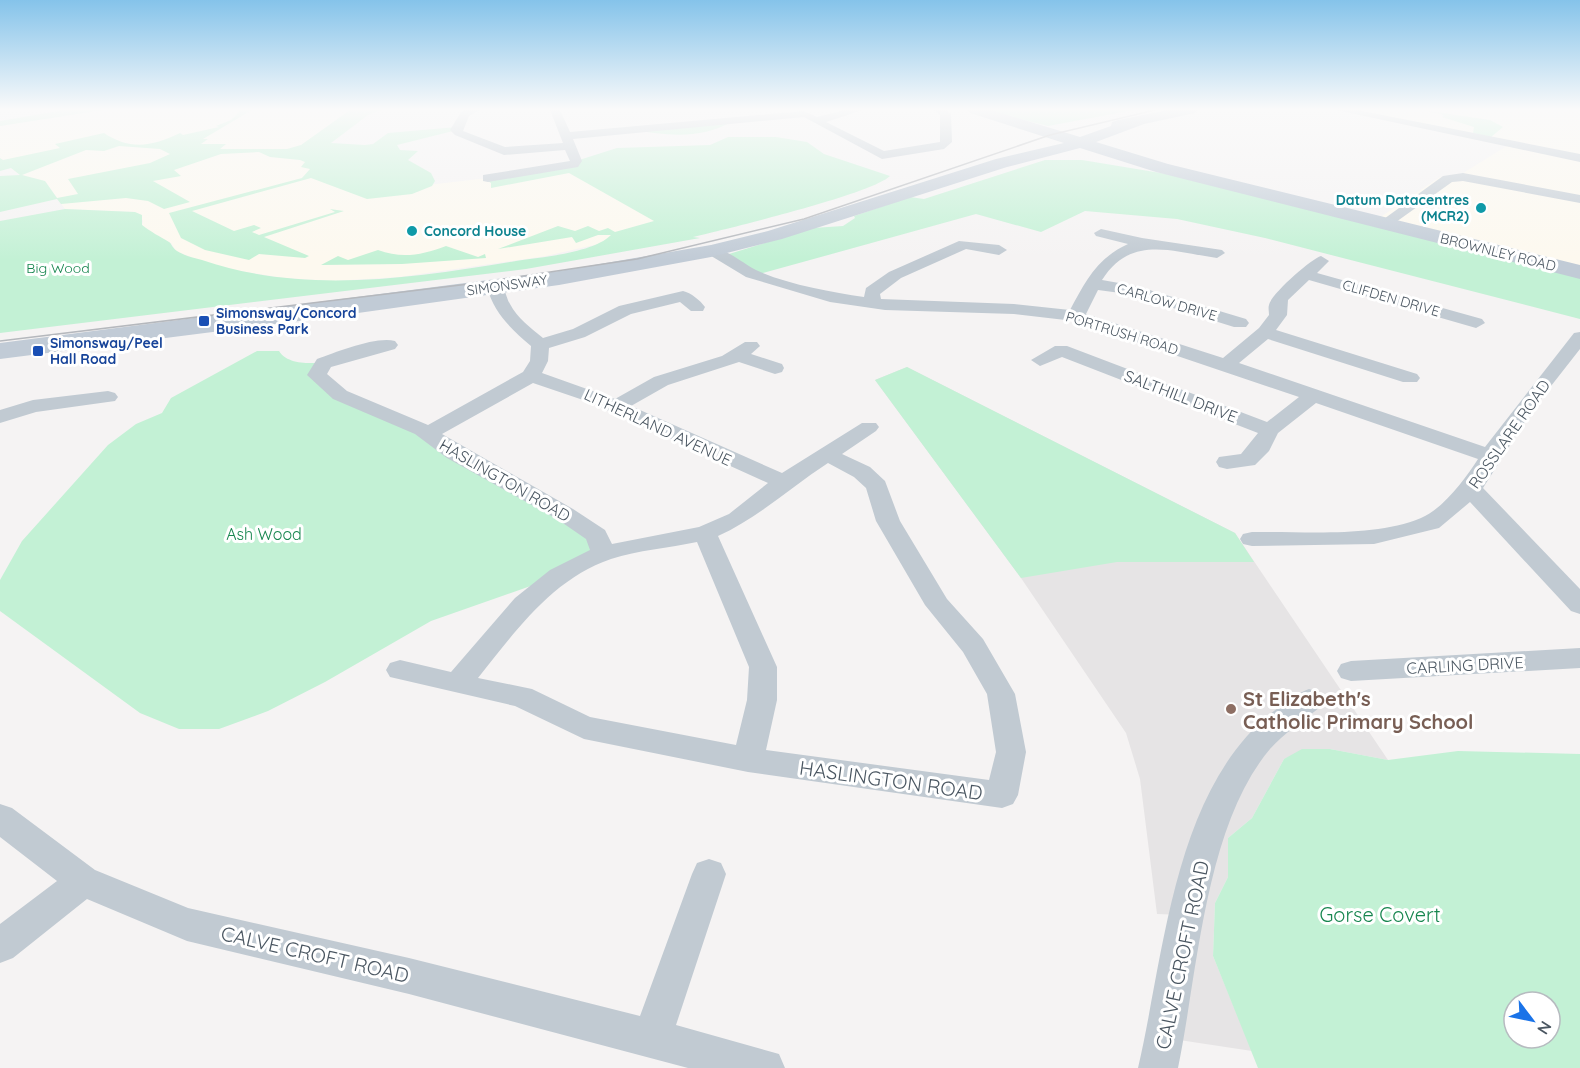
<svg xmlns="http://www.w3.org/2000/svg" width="1580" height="1068" font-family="Quicksand,sans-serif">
<rect width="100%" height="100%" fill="#f5f3f3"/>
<path fill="#fdf9ef" d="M98,110h268l-43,34 96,42 69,-8 90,-6 95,55 -127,29 -147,21 -66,4 -49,-3 -69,-11 -39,-16 -5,-8 -18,-8 -11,-10 1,-4 -8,-9 -70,-3 -20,-28 -16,-2 -12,-6 -17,-15v-32z
M1349,110h231v156l-201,-48 61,-41 20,-2 50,-31z"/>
<path fill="#e6e4e5" d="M907,367l328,166 153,227 -58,-11 -46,10 -32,59 -24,20v39l-13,26 -2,53 39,95 -86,-13 19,-123 -28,-1 -17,-135 -14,-46 -105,-155 -146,-198z"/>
<path fill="#c3f1d5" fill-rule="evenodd" d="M64,110h39l-103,16v-5z
M241,110h11l-49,29h5l-7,5h25l-6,5h67l14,-4 49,-35h31l-13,5 -37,28 34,2 8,-1 15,-11 69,-6v3l-60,15 3,5 18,1 -10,9 23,13 4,8 -3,5 -20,8 -45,5 -56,-21 -119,33 42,20 20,-6 7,3 -9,4 7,3 76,-23 -5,-3 14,2 -80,26 45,19 -4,2 -46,-4 -10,6 -44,-10 -24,-12 -12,-25 133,-35 8,-9 -9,-2 4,-5 -5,-2 -30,-3 -11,-5 -38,2 -47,16 7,6 -28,5 37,21 -26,7 -16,-8 -22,-3 -65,6 -4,-5 -57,13v-36l20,-1 -9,-7 -11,3v-13l3,2 57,-12 -5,-4 49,-11c27,18 49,13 76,0l3,2 36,-8 -3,-1 15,-6zM119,146l41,3 10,5 -20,9 -82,16 10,15 -21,4 -12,-17 -23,-6 64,-25 18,1z
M984,110h150l-86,16z
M1422,110l68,10 13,7 -12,10 -18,-4 1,-6 -32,-10 2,-1 -3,-2z
M733,121c-31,18 -64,15 -99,9z
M728,137h48l31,5 17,12 66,22c-18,18 -164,53 -197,61l7,1 -174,31 -526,64v-112l65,-12 70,3 7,3v10c9,7 17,11 27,17 3,2 3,6 8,9 8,5 17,7 25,9 102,35 211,18 314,1 26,-4 77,-8 95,-26h-13l-22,8 -4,-6 -74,12 60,-23 17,5 13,-5 11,5 9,-3 7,4 39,-11 -85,-48 -78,15v-5l-5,-3 90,-19 41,-13 93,-3z
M1045,160h37l109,18 389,94v47l-315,-81 -88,-19 -92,-8 -44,21 -65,-18 -220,61 -27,-21 84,-26 30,-2 12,-8 -1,-2 56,-19 14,2z
M446,246l32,11 7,-3 1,4 -84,6 -81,1 17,-9 10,4 30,-10c24,9 44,5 68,-4z
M257,351h22c9,14 30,12 45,12l-6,12 22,20 65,27 160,92 38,39 -44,23 -128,45 -106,61 -57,29 -49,18h-40l-39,-16 -140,-102v-31l22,-39 86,-96 28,-21 26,-11 9,-15z
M907,367l328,166 19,29h-137l-96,16 -146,-198z
M1302,749h28l58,11 70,-9 122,3v314h-322l-45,-112 2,-53 13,-26v-39l24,-20 32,-59zM1514,1002h36v36h-36z"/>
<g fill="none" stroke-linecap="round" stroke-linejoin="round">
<path fill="#c1cad2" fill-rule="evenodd" d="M465,110h15l-11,6 -6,15 42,16 58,-4 -13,-33h10l10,22 234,-21 13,6 28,-7h18l-37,12 58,29 56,-9v-27l-6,-5h12l5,4 1,28 -8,7 -62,10 -78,-42 -231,22 9,22 -4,6 -90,15 -5,-1v-6l87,-14 -5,-11 -61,5 -49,-20 -5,-5 11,-18z
M1336,110h21l223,44v8z
M1463,173l117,22v8l-117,-22 -11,1 -63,45h-10l-2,-3 66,-48z
M1101,229l41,9 80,12 3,3 -8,5c-44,-6 -86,-24 -115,22l34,6 110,33 3,4 -3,4h-12l-106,-33 -30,-4 -12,24 137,44 36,-30 10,-13c0,-4 -1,-7 0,-10 2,-11 42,-46 52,-49l8,5 -12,12 165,46 3,4 -9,5 -167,-48 -21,20 -1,15 -11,15 141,44 3,4 -3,4h-14l-135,-43 -29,24 246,84 89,-114 6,-1v17l-47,60 -50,79 97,101v25l-9,-3 -101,-109 -31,26 -65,16 -122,2 -9,-2 -3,-5 3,-5 9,-2c52,-1 121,6 169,-14 22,-9 45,-40 57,-59l-162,-56 -38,30 -9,18 -14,14 -28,4 -8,-2 -3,-5 3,-5 22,-3 17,-21 -196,-76 -22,9 -9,-6 24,-14h12l200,76 32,-25 -225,-76 -60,-7 -129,-4 -55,-8 -84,-25 -43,-26 3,-3c15,-4 36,15 50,22 30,14 75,22 108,27l2,-9 23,-16 70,-31 40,4 8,5 -8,5 -33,-6 -65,29 -21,16 1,5 133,5 56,6c15,-28 27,-52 58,-66l-32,-8 -2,-3z
M495,282c11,3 10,14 15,22 7,14 21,24 33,34l30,-9 46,-23 64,-15c8,2 17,9 22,16l-2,4h-12l-11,-9 -49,12 -46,23 -36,11 -1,13 -6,12 73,26 39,-22 68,-21 23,-14h12l3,4 -9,8 31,10 2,4 -2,4 -7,2 -36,-12 -71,23 -37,21 151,67 80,-50h14l3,4 -3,4 -34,23 28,13 15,14 15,40 47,78 36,40 32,55 11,58 -8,43 -5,9 -11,4 -254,-36 -164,-33 -69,-33 -125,-29 -4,-7 4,-7 10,-3 51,12 64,-74 35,-28 40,-20 -4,-11 -29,-20 -110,-61 -32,-24 -82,-35 -26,-24 10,-16c20,-7 59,-23 78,-18l3,4 -3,4 -64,18 -4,7 20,17 81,34 95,-53 7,-11 1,-15c-20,-17 -37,-33 -44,-59zM533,383l56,19 179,81 -39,31 -30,13 -87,17 -7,-14 -32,-21 -131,-75zM828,463l26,14 12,11 10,33 49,84 38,47 24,42 9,58 -7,28 -223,-30 11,-50v-33l-59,-131c40,-18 73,-49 110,-73zM697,542l52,125 -2,33 -11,45 -146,-28 -58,-28 -54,-11c37,-46 74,-99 133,-119 27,-9 58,-11 86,-17z
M108,391l7,2 3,4 -3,4 -79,11 -36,11v-13l33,-10z
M1580,648v20l-229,13 -10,-3 -4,-7 4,-7 10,-3z
M1309,689l10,3 5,8 -5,8c-16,13 -35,25 -49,41 -65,77 -72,222 -92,319h-40c27,-116 36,-284 140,-360 10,-7 19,-15 31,-19z
M0,804l12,4 83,62 93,38 221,50 231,58 52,-142 5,-11 12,-4 12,4 5,11 -50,151 103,29 6,14h-97l-279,-74 -222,-53 -100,-42 -74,59 -13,5v-39l57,-43 -57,-44z"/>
<path fill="#c1cbd6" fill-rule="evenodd" d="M968,110h23l89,27 31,-11 1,-4 6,-2 50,-10h29l-2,3 -51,11 -48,18 72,22 412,101v14l-424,-107 -76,-24 -73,19 -225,72 -71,18 -152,28 -244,34 -315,40v-16l559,-72 152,-26 57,-14 228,-72 68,-16 -94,-30z"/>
<path stroke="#b5b8bd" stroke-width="1.5" d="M0,341l477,-58 160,-24 167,-40 246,-84 105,-25"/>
</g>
<linearGradient id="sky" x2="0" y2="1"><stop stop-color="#85c3ea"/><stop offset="0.42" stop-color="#fafafa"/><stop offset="1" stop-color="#fafafa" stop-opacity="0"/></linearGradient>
<rect width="1580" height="260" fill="url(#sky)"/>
<g fill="#0f9aa8" stroke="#fff" stroke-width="2">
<circle cx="1481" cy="208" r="6"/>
<circle cx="412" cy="231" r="6"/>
</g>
<g fill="#1a4fb4" stroke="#fff" stroke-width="2">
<rect x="198" y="315" width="12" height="12" rx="3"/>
<rect x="32" y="345" width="12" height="12" rx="3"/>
</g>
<circle fill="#8d6e63" stroke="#fff" stroke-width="2" cx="1231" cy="709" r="6"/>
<g text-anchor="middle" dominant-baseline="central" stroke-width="6" stroke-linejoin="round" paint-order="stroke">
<g font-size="14" font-weight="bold" fill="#0d838f" stroke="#fff" text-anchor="end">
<text x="1469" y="200">Datum Datacentres<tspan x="1469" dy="16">(MCR2)</tspan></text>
<text x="424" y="231" text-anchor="start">Concord House</text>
</g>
<g font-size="14" fill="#4a5661" stroke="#fff">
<text transform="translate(1498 252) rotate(14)">BROWNLEY ROAD</text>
<text transform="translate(507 285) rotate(-8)">SIMONSWAY</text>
<text transform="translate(1391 298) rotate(16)">CLIFDEN DRIVE</text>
<text transform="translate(1167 302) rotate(16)">CARLOW DRIVE</text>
<text transform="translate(1122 333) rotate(17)">PORTRUSH ROAD</text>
</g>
<g font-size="14" fill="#17864f" stroke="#fff">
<text x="58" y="268">Big Wood</text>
</g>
<g font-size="14" font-weight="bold" fill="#164399" stroke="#fff" text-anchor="start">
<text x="216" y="313">Simonsway/Concord<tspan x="216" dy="16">Business Park</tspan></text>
<text x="50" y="343">Simonsway/Peel<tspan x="50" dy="16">Hall Road</tspan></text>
</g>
<g font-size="16" fill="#4a5661" stroke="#fff">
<text transform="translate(1181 396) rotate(21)">SALTHILL DRIVE</text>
<text transform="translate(658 427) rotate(25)">LITHERLAND AVENUE</text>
<text transform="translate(1509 434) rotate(-55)">ROSSLARE ROAD</text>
<text transform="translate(505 480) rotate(30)">HASLINGTON ROAD</text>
<text transform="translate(1465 665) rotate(-3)">CARLING DRIVE</text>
</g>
<g font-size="16" fill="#17864f" stroke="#fff">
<text x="264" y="534">Ash Wood</text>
</g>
<g font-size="20" font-weight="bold" fill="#785e54" stroke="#fff" text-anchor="start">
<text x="1243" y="698">St Elizabeth's<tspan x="1243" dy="23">Catholic Primary School</tspan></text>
</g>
<g font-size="20" fill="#4a5661" stroke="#fff">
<text transform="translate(891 780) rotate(8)">HASLINGTON ROAD</text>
<text transform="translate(315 954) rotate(13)">CALVE CROFT ROAD</text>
<text transform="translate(1182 955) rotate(-78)">CALVE CROFT ROAD</text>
</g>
<g font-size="20" fill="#17864f" stroke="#fff">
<text x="1380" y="914">Gorse Covert</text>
</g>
</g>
<g transform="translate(1532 1020) rotate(122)"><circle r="28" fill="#ffffff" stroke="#b7bbc0" stroke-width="1.5"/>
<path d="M0-4.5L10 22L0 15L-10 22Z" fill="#1a73e8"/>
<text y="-9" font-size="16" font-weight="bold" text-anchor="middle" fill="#4a5661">N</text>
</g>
</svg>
